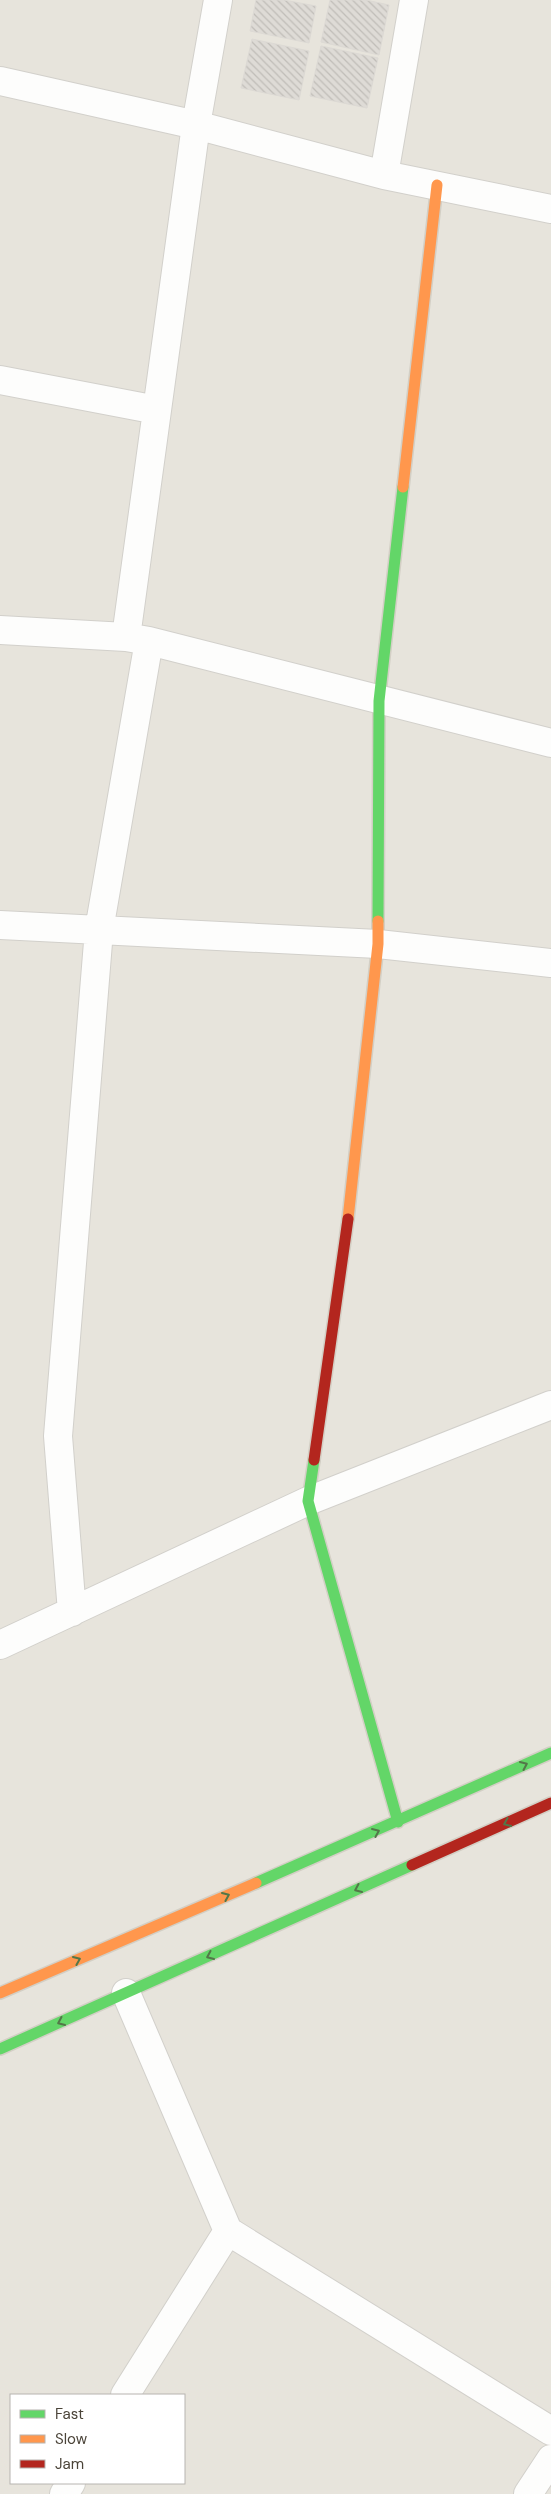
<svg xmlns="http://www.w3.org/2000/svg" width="551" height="2494" font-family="'DM Sans',sans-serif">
<defs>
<pattern id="building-back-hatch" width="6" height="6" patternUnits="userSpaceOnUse" patternTransform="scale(1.25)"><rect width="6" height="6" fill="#dedbd6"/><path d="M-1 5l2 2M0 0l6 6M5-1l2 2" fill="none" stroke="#c0bdb8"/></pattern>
</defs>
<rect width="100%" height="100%" fill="#f4f2ee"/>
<path fill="#e7e4dc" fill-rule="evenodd" d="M0,0h551v2494h-551zM11,2395h173v88h-173z"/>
<path fill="url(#building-back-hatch)" stroke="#dcd9d4" d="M256,0h28l32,6 -7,37 -59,-12z
M330,0h36l23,5 -10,50 -58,-13z
M252,39l57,12 -10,49 -58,-12z
M321,46l57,12 -11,50 -57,-12z"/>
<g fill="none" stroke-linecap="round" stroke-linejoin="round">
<defs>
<path id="street" d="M0,81l196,44 188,50 167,34
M384,175l30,-175
M0,380l157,30
M0,630l126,7 23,4 402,102
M126,637l70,-512 22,-125
M0,925l378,19 173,19
M72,1612l-14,-176 41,-506 50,-289
M0,1645l308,-144 243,-96
M126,1993l102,238 323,200
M125,2395l103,-164
M64,2494l7,-11
M528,2494l23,-35"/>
<path id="fast" d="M378,921l1,-220 24,-214
M314,1460l-6,41 90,321
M256,1883l295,-130
M0,2049l412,-184"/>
<path id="slow" d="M403,487l34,-302
M348,1219l30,-275v-23
M0,1993l256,-110"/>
<path id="jam" d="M314,1460l34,-241
M412,1865l139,-62"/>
</defs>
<use href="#street" stroke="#d2d0cb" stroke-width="30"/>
<use href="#fast" stroke="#d3cfc5" stroke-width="14"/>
<use href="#slow" stroke="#d3cfc5" stroke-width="14"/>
<use href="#jam" stroke="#d3cfc5" stroke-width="14"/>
<use href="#street" stroke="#fdfdfc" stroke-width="28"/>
<use href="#fast" stroke="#63d668" stroke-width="11"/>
<use href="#slow" stroke="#ff974d" stroke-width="11"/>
<use href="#jam" stroke="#b3261e" stroke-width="11"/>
</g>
<defs><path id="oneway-chevron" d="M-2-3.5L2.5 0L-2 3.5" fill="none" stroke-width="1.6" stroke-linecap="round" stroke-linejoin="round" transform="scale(1.25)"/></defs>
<g stroke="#537749">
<use href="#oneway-chevron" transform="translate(524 1765) rotate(-24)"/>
<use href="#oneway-chevron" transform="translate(507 1823) rotate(156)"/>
<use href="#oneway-chevron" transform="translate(376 1832) rotate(-23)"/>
<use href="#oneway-chevron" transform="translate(358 1889) rotate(156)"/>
<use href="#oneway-chevron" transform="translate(226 1896) rotate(-23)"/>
<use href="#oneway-chevron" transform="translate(210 1956) rotate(156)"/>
<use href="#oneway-chevron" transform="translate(77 1960) rotate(-23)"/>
<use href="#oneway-chevron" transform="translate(61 2022) rotate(156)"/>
</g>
<rect x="10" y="2394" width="175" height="90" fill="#ffffff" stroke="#b7b4b0"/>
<rect x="20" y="2410" width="25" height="8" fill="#63d668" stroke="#b7b4b0"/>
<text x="55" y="2419" font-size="15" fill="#4b4439">Fast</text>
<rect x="20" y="2435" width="25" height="8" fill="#ff974d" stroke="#b7b4b0"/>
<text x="55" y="2444" font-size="15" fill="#4b4439">Slow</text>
<rect x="20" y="2460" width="25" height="8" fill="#b3261e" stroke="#b7b4b0"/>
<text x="55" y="2469" font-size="15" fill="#4b4439">Jam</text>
</svg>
